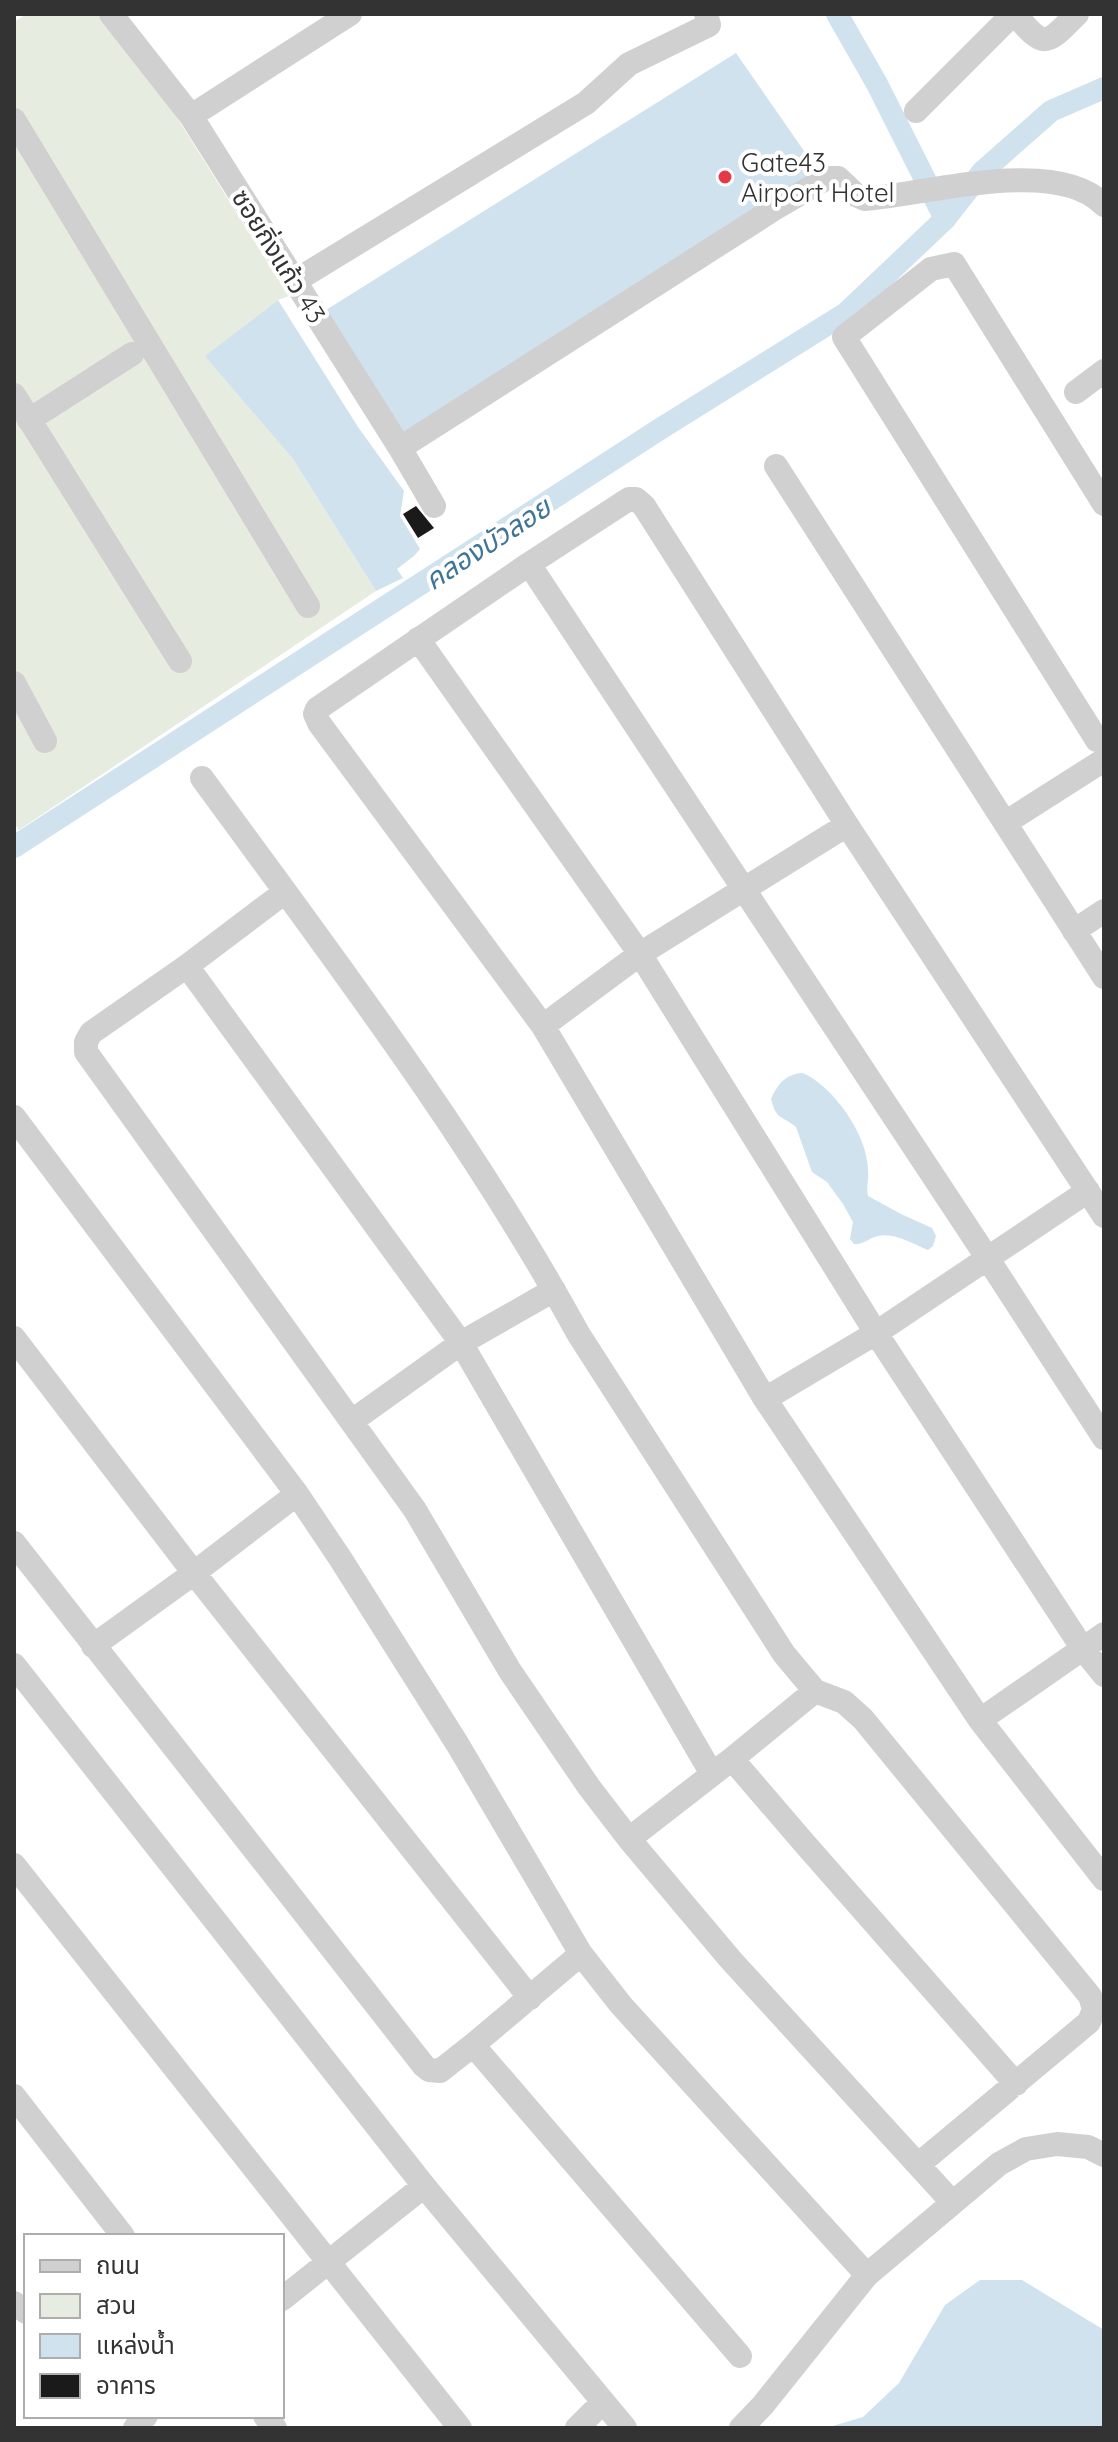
<svg xmlns="http://www.w3.org/2000/svg" width="1118" height="2442" font-family="Quicksand,'Noto Sans Thai',sans-serif">
<rect width="100%" height="100%" fill="#fff"/>
<path fill="#e6ecdf" d="M27,14h81l73,110 108,172 -11,4 -72,56 87,103 83,132 -357,239 -5,-7v-801z"/>
<path fill="#cfe2ee" d="M736,53l84,121 -415,263 -79,-127z
M278,300l80,127 46,64 -4,25 20,33 -6,7 -17,13 6,9 -27,13 -83,-132 -88,-103z
M803,1073c31,14 65,63 65,97 1,10 -2,16 0,26l33,18 31,14 4,8 -3,10 -5,4c-15,-6 -34,-18 -50,-14 -10,2 -14,9 -24,8l-4,-5 3,-17 -10,-18 -16,-22 -15,-10 -16,-45c-16,-13 -19,-6 -25,-28 7,-15 14,-25 32,-26z
M980,2280h42l82,50v98h-278l37,-11 36,-34 46,-78z"/>
<g fill="none" stroke-linecap="round" stroke-linejoin="round">
<path stroke="#cfe2ee" stroke-width="22" d="M837,14l40,70 68,135
M14,847l646,-418 186,-116 99,-94 37,-47 69,-61 53,-23"/>
</g>
<path fill="#1a1a1a" d="M416,506l18,22 -16,10 -15,-24z"/>
<g fill="none" stroke-linecap="round" stroke-linejoin="round">
<path stroke="#d0d0d0" stroke-width="24" d="M111,14l80,102 209,332 34,58
M1015,14c30,36 31,31 62,0
M916,111l97,-97
M191,116l159,-102
M14,120l294,486
M295,281l291,-178 43,-39 80,-39 -3,-11
M1076,392l28,-21
M14,395l166,266
M29,420l103,-66
M400,448l374,-239 53,-31h11l18,17 9,4c63,-5 192,-43 239,6
M776,466l328,511
M529,564l459,695 116,179
M418,639l222,315 236,379 207,316 21,26
M14,683l31,58
M1097,740l-253,-403 87,-68 23,-5 150,240
M202,778c132,181 269,360 377,557l205,319 31,37 29,11 19,17 227,277 4,13 -5,13 -170,142
M1005,823l99,-63
M285,892l-98,74 -96,67 -5,9v10l329,458 95,161 79,116 40,52 101,120 222,243
M1074,931l30,-20
M187,966l274,377 251,431
M543,1026l97,-72 207,-129
M14,1117l283,377 43,64 118,187 123,209 40,51 246,270
M1104,1216l-257,-391 -203,-319 -8,-7h-7l-100,65 -212,145 -2,5 4,9 224,303 222,373 215,321 124,159
M14,1338l180,235 336,425
M765,1399l111,-66 212,-142
M352,1421l109,-78 93,-53
M14,1543l410,523 5,4 11,1 33,-26 108,-91
M93,1646l101,-73 103,-79
M14,1665l410,521 201,242
M980,1720l124,-86
M732,1759l73,85 211,240
M629,1839l103,-80 83,-68
M14,1865l446,563
M473,2045l267,311
M14,2096l109,140
M282,2299l142,-113
M14,2303l12,9
M265,2416l10,12
M135,2428l11,-12
M577,2428l26,-26
M741,2428l22,-23 104,-130 132,-111 27,-15 31,-5 31,3 16,8"/>
</g>
<circle fill="#e63946" stroke="#fff" stroke-width="3" cx="725" cy="177" r="8"/>
<g text-anchor="middle" dominant-baseline="central" stroke-width="8" stroke-linejoin="round" paint-order="stroke">
<g font-size="26" fill="#333" stroke="#fff" text-anchor="start">
<text x="741" y="162">Gate43<tspan x="741" dy="30">Airport Hotel</tspan></text>
</g>
<g font-size="26" fill="#333" stroke="#fff">
<text transform="translate(279 256) rotate(58)">ซอยกิ่งแก้ว 43</text>
</g>
<g font-size="28" font-style="italic" fill="#3f7597" stroke="#fff">
<text transform="translate(487 543) rotate(-33)">คลองบัวลอย</text>
</g>
</g>
<rect width="1118" height="2442" fill="none" stroke="#333333" stroke-width="32"/>
<rect x="24" y="2234" width="260" height="184" fill="#ffffff" stroke="#adadad" stroke-width="2"/>
<rect x="40" y="2260" width="40" height="12" fill="#d0d0d0" stroke="#adadad" stroke-width="2"/>
<text x="96" y="2274" font-size="24" fill="#333333">ถนน</text>
<rect x="40" y="2294" width="40" height="24" fill="#e6ecdf" stroke="#adadad" stroke-width="2"/>
<text x="96" y="2314" font-size="24" fill="#333333">สวน</text>
<rect x="40" y="2334" width="40" height="24" fill="#cfe2ee" stroke="#adadad" stroke-width="2"/>
<text x="96" y="2354" font-size="24" fill="#333333">แหล่งน้ำ</text>
<rect x="40" y="2374" width="40" height="24" fill="#1a1a1a" stroke="#adadad" stroke-width="2"/>
<text x="96" y="2394" font-size="24" fill="#333333">อาคาร</text>
</svg>
